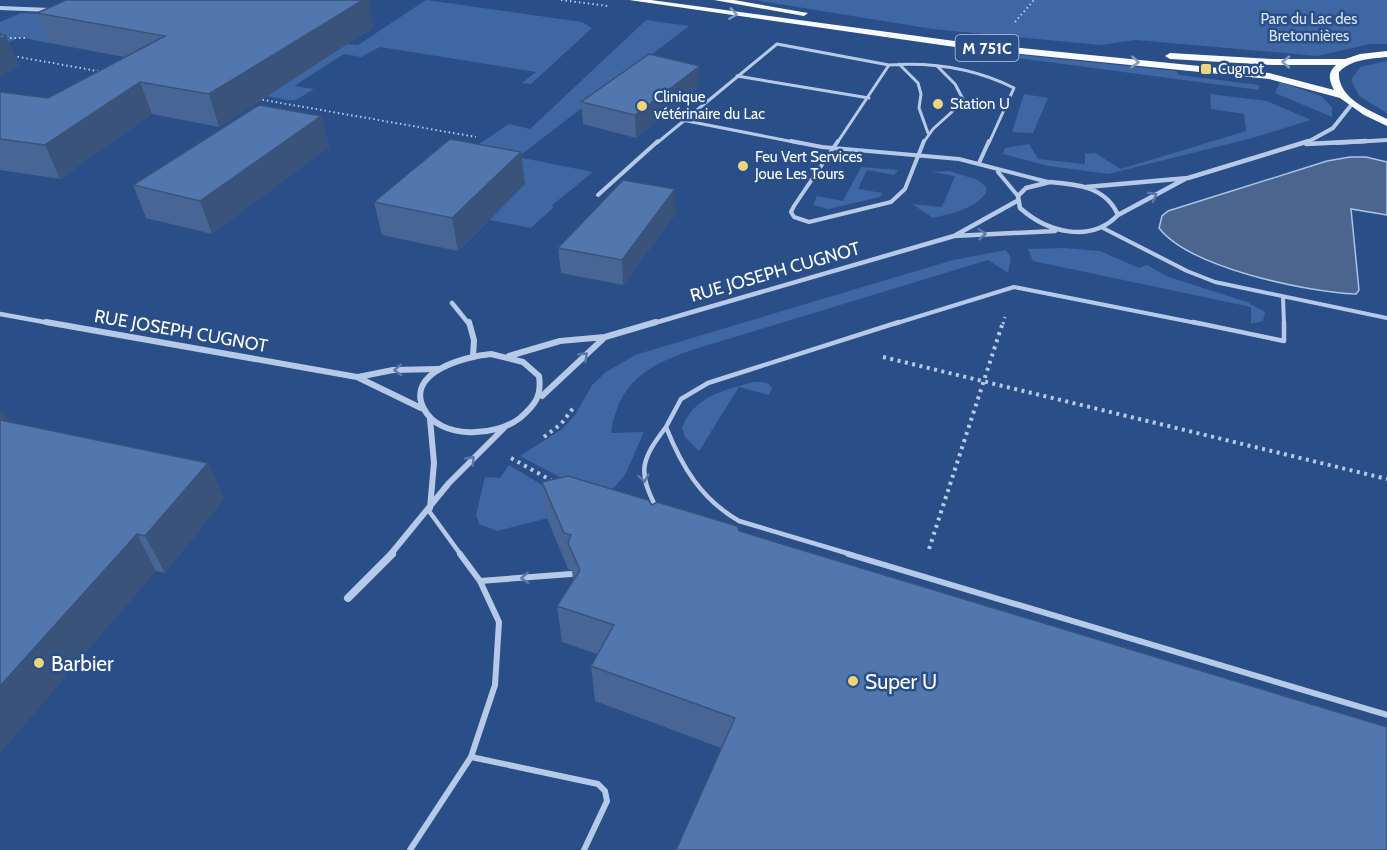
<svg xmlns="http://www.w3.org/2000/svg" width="1387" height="850" font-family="Cabin,sans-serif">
<rect width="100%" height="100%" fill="#294e88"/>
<path fill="#3e67a4" d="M426,0l156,22 10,6 -61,56 -9,-1 14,-11 -156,-25 -19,10 -17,-3 -50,32 20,3 -18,11h-9l-180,-33 65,-35 186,13z
M755,0h632v44h-17l-53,12 -181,-16 -36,5 -168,-16z
M21,13l81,4 -54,26 -28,-6 -20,10v-25z
M646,20l43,6 -171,131 75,15 -42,34 3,1 -23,21 -41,-8 34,-35 -69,-25 54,-36 21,5z
M982,51l194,20 3,4 80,10v5l-278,-37z
M1387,61v52l-28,-17 -8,-16 9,-13z
M1280,82l41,14 11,11v10l-57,-24z
M1024,94l24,4 -15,35 -21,-1z
M1210,94l57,7 44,19 -59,18 -144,36 -59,-8 -46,-12 2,-6 24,-4 9,15 47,5v-10l10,-1 26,16 125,-38 -2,-17 -33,-5z
M861,167l37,3 -4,5 -27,-5 -9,19 25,4 -3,4 -52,12 -15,-4 4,-9 26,5z
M949,171l29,9 8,7v6c-13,17 -33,20 -53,25l-21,-14 30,3 13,-31 -24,-4z
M1064,248l36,3 39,17 8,-3 22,12 78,25 18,10 -2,9 -12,3v-17l-218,-46 -5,-12z
M1006,250l5,8 -3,15 -20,-13 -296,90c-46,16 -73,32 -81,83l33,-1 -19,43 -22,25 -83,-44 42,-27 13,-14 17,-30 14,-13 29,-17 318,-95z
M754,382c8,0 15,-1 18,7l-3,6 -30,-8 -40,64 -14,-14 -3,-9c12,-32 42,-38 72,-46z
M509,465l63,38v9l-75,19 -18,-7 -3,-9 9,-38 15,1z"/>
<path fill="#4b658f" stroke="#aac4e9" stroke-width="1.5" d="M1350,157h16l21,5v53l-36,-6 8,81 -3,4c-49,-2 -166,-26 -197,-66l3,-12 6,-5 159,-50z"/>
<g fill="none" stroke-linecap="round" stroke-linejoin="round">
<path stroke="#b6cae8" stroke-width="2" stroke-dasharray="1.5 3" stroke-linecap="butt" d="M561,0l47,6
M1015,22l19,-22
M10,38h18
M13,56l90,16
M258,99l218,38"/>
<path stroke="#b6cae8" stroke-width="3" stroke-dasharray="2 4" stroke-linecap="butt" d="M1003,324l2,-7"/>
<path stroke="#b6cae8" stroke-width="4" stroke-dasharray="3 4.5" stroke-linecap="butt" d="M883,357l504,122
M544,437l17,-13 13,-17
M511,458l43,24
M929,549l74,-227"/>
<path stroke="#b6cae8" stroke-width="3" d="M899,64l19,19 3,11 -2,14 9,25
M889,65c44,-3 85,3 125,23l-25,55
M737,76l132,22
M682,120l117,23
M657,143l120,-99 112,21 -52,78
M923,143l10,-14 31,-28 -9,-17 -18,-18"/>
<path stroke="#b6cae8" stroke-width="4" d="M791,141l31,6 137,12 89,23
M838,141l-44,65 -3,6 3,5 15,5 82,-20 14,-13 19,-48
M979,163l10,-22
M998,172l20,24
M598,195l60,-54
M1103,228l84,43 28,11 172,36
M1283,297l1,27
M894,324l120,-37 187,37"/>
<path stroke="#b6cae8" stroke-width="4.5" d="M1193,322l91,19v-19
M657,509c-20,-38 -16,-49 9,-82
M429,511l32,44
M853,555l-114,-34c-38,-22 -57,-54 -73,-94l15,-28 27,-16 191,-61"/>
<path stroke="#b6cae8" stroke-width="6" d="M848,554l539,161
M480,581l91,-7
M471,757l127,27 7,7 2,10 -23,49
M410,850l61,-93 24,-72 4,-63 -19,-41 -20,-27"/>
<path stroke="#b6cae8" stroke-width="4" d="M0,8l50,2
M1306,143l27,-15 19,-24
M1336,143l51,-3"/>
<path stroke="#b6cae8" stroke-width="4.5" d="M1306,144l60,-3
M1050,182c27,2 56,5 68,33 -28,29 -71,17 -98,-7l-2,-12 8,-8z
M1086,187l102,-9 121,-37
M1017,201l-63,35 101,-5
M1118,215l67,-36
M452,303l17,21
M0,314l55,10
M651,324l303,-88"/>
<path stroke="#b6cae8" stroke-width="6" d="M46,322l311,55 64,31
M469,322l5,18 -1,16
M605,337l51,-15
M491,354l32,8 16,14c3,20 -4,29 -19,42 -24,19 -80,22 -96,-9 -20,-37 43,-53 67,-55z
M509,356l51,-15 45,-4 -63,59
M358,377l35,-7 46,-1
M430,419l4,44 -4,45
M390,555l59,-72 55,-55"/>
<path stroke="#b6cae8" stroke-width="8" d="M348,598l44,-44"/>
<path fill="#f8fafe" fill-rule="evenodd" d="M629,0h22l311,42 307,31 65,17c-5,-10 -7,-17 2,-25h-63l-103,-6 -5,-3 5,-3 103,6h72l15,-5 27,-3v6c-18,2 -35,2 -48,15 -2,25 29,38 48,47v7l-23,-11 -24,-17 -71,-19 -307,-31z
M714,0h20l74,13 -4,3z"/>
</g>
<path fill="#476696" d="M37,13l337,14 -155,100 -67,-13 -92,65 -60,-9v-78l48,6 77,-41 -76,-14z
M699,87l-63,51 -53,-14 -2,-22z
M321,116l8,31 -117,87 -66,-16 -13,-33z
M525,184l-67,67 -76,-16 -8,-33z
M676,213l-53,72 -62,-12 -3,-25z
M10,422l198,41 16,36 -59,74 -9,-2z
M542,482l110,23 735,222 -666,21 -126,-47 -4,-35 6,-12 -35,-12 -5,-36 16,-25 -1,-11 -4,-1 -21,-51z"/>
<path fill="#39537a" d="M363,0h5l6,27 -155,100 -10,-33z
M6,36l14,30 -20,11v-38z
M700,66l-1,21 -63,51 -1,-23z
M140,82l12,32 -92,65 -15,-34z
M321,116l8,31 -117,87 -12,-33z
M521,152l4,32 -67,67 -6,-33z
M675,189l1,24 -53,72 -1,-25z
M3,411l21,36 -24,-17v-17z
M208,463l16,36 -59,74 -20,-37z
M137,534l19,37 -156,183v-68z"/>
<path fill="#5277af" stroke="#39537a" stroke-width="1.5" d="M66,0h297l-154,94 -69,-12 -95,63 -45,-6v-47l48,6 117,-62 -128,-23z
M0,34l6,2 -6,3z
M649,54l51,12 -65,49 -54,-13z
M259,105l62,11 -121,85 -67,-16z
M450,139l71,13 -69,66 -78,-16z
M623,180l52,9 -53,71 -64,-12z
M0,420l208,43 -63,73 -8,-2 -137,152z
M568,476l80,24 4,5 5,-3 80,24 2,5 648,196v123h-711l59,-132 -144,-52 23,-41 -57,-19 23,-36 -12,-27 3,-8 -7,-2 -22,-51z"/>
<defs><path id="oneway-chevron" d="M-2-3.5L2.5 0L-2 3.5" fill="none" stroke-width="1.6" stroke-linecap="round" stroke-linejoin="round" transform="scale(1.5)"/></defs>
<g stroke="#869bbd">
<use href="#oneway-chevron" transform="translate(733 14) rotate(8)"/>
<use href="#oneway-chevron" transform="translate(1135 62) rotate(5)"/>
<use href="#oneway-chevron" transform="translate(1286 62) rotate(-179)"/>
</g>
<g stroke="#5a79aa">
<use href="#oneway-chevron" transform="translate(1153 196) rotate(-28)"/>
<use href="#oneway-chevron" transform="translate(982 234) rotate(-4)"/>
<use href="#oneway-chevron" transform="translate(584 356) rotate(-43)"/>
<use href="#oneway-chevron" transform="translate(398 370) rotate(176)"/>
<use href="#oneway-chevron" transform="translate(471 460) rotate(-46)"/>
<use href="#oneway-chevron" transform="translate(644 478) rotate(81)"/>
<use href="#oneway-chevron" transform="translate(525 578) rotate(176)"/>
</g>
<g fill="#f0d47c" stroke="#294e88" stroke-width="2">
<rect x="1200" y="63" width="12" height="12" rx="3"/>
<circle cx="938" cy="104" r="6"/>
<circle cx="642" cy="106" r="6"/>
<circle cx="743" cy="166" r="6"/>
<circle cx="39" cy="663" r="6"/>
<circle cx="853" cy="681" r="6"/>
</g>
<g text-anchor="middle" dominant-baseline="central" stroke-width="5" stroke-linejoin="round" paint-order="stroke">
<g font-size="15" fill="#d9e5f7" stroke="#294e88">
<text x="1309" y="19">Parc du Lac des<tspan x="1309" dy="17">Bretonnières</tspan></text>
</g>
<g font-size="15" fill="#fff" stroke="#294e88" text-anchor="start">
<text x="1218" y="69">Cugnot</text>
<text x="654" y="97">Clinique<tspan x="654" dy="17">vétérinaire du Lac</tspan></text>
<text x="950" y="104">Station U</text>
<text x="755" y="157">Feu Vert Services<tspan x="755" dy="17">Joue Les Tours</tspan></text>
</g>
<rect fill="#294e88" stroke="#bfcadb" stroke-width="1.5" x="955.5" y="35" width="63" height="26" rx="4.5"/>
<g font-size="16" font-weight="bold" fill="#fff">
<text x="987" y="48">M 751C</text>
</g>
<g font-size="18" fill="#fff" stroke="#294e88">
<text transform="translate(775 272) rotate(-16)">RUE JOSEPH CUGNOT</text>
<text transform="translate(181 331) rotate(10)">RUE JOSEPH CUGNOT</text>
</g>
<g font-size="21" fill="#fff" stroke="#294e88" text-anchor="start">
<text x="51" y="663">Barbier</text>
<text x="865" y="681">Super U</text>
</g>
</g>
</svg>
